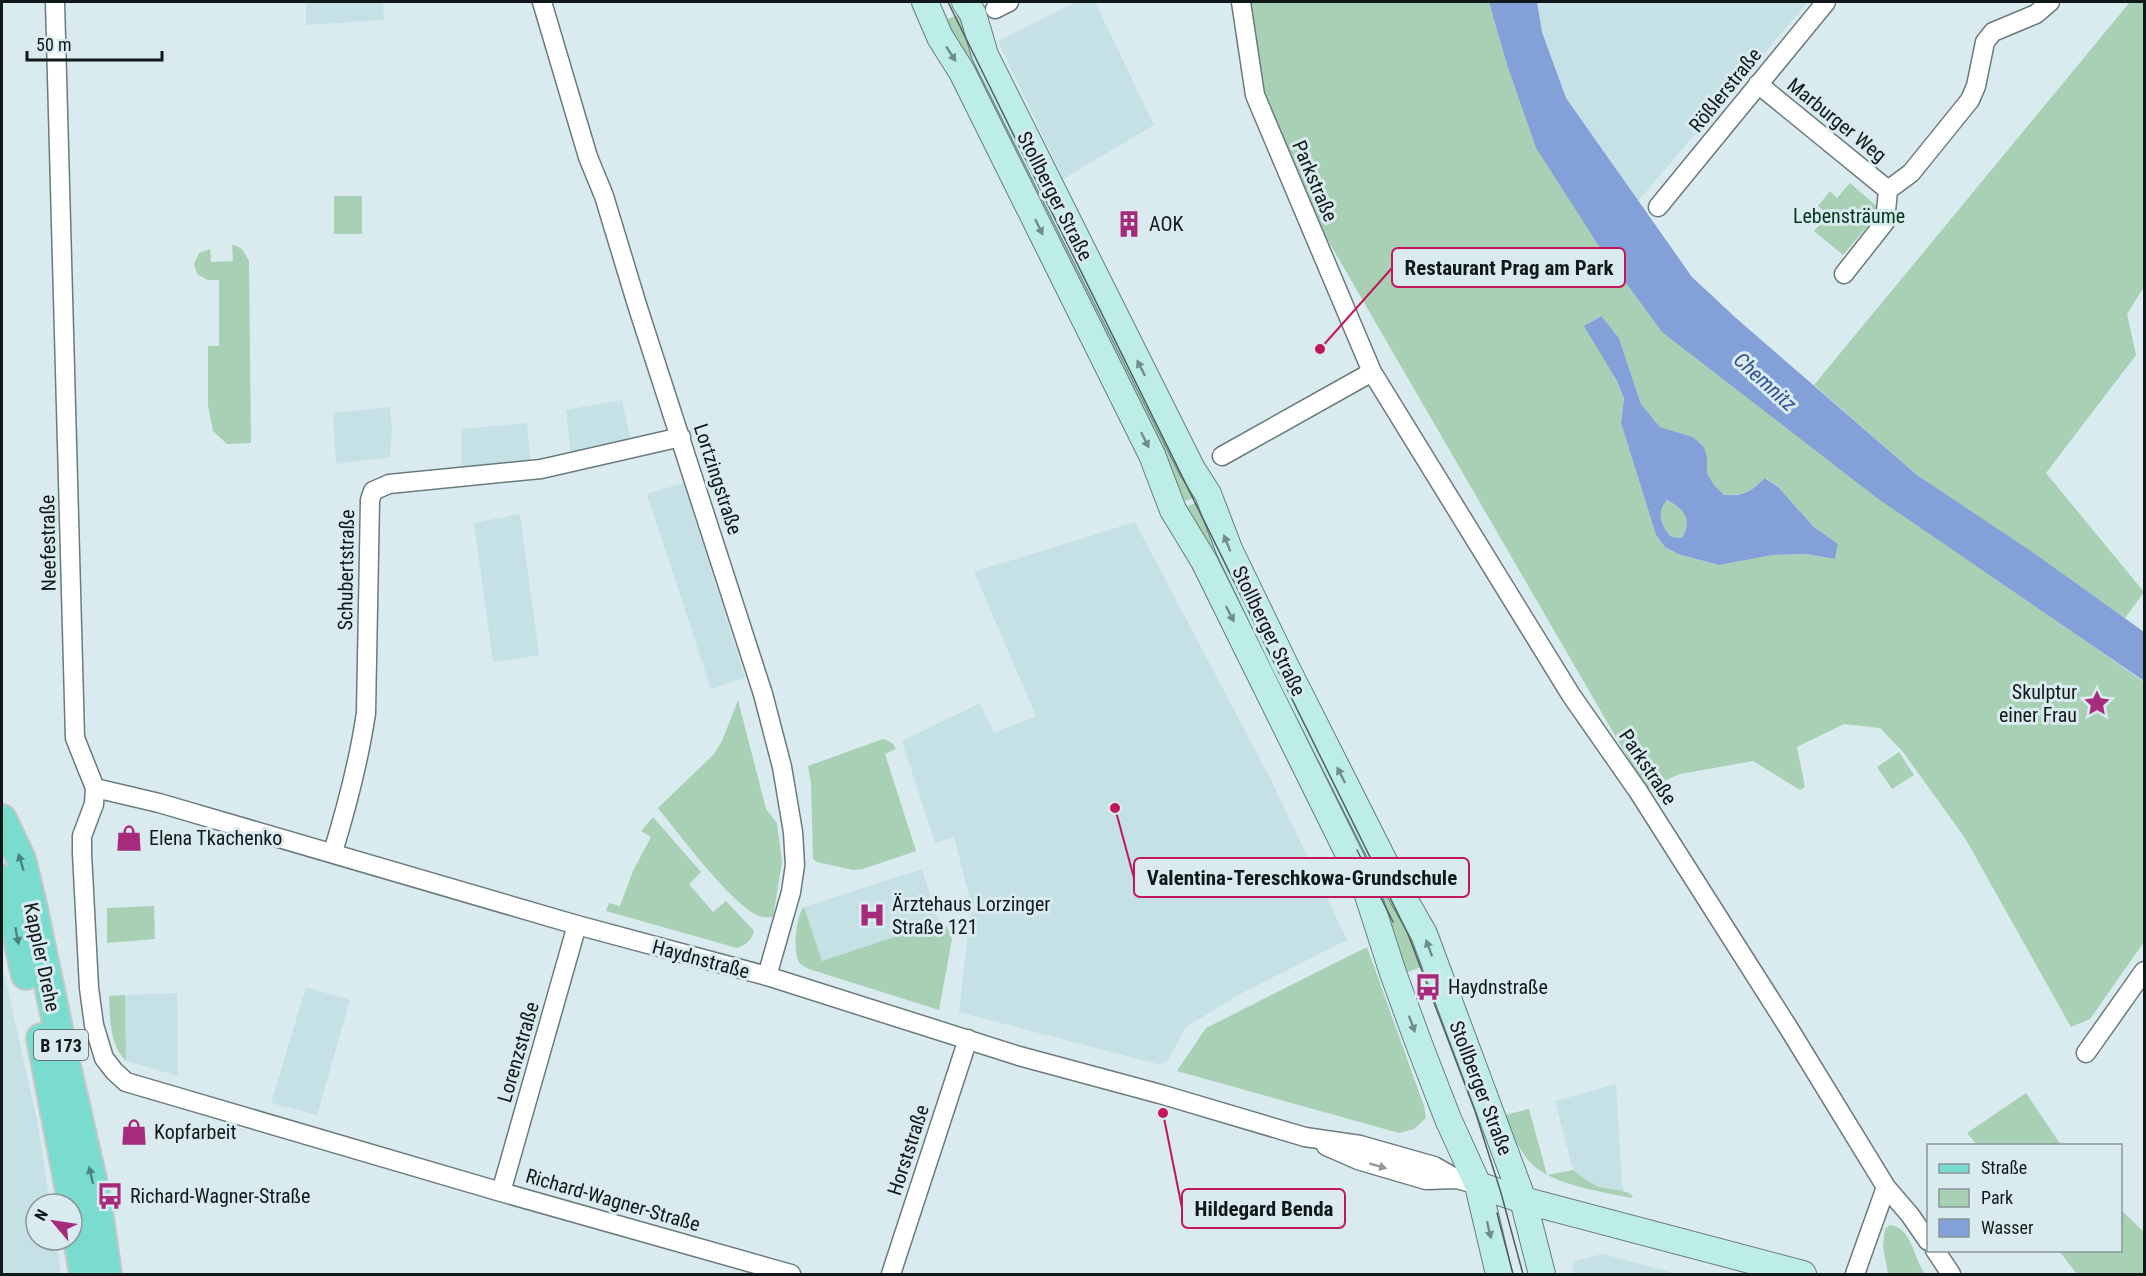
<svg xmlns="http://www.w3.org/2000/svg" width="2146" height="1276" font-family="'Roboto Condensed',sans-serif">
<rect width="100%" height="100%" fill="#d9ebee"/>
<path fill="#c5e1e6" d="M306,2h77l1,18 -78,5z
M1076,2h19l59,123 -91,54 -65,-138z
M1537,2h271l-170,199 -72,-103 -24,-66z
M622,400l9,44 -60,12 -5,-46z
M390,407l2,21 -2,29 -54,7 -3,-51z
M527,423l4,43 -69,6 -1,-43z
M684,483l61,195 -34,11 -64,-195z
M520,514l19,141 -46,7 -19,-139z
M1135,522l136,258 76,160 -105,53 -56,34 -18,33 -7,5 -202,-53 12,-108 -17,-67 -19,6 -33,-102 78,-38 14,30 42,-17 -62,-144z
M922,869l17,53 -117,39 -18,-54z
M2,964l36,161 12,79h-14v36h20l5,34h-59z
M306,987l44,13 -33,115 -46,-12z
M177,993l1,83 -52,-15 -1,-66z
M1616,1084l6,100 2,7h-11l-19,-6 -21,-15 -18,-69z
M1603,1254l74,20h-104v-13z"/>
<path fill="#a8d0b5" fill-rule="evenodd" d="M1235,2h254l18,63 29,83 479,444 129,90v260l-54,77 -19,8 -106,-189 -62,-86 -23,-24 -36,-4 -47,23 8,40 -5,3 -47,-29 -73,13 -34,15 -389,-671zM1600,316l19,22 22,66 19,23 33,10 14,21v15l7,12 10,10c24,0 24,-3 42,-17l12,9 35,39 25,18 -3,15 -29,-5 -33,1 -54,10 -41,-11 -13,-7 -9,-12 -35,-112 3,-23 -7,-19 -32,-55z
M2130,2h14v285l-17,27 9,41 -90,118 98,119 -19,26 -208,-143 -103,-90z
M958,15l5,9 234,473 -15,5 -237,-482z
M1850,183l31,27 -38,45 -29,-24 14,-16 -10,-9 12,-15 7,7z
M334,196h28v38h-28z
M232,245c10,1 13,8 17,17l2,181 -24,1 -14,-13 -5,-26v-59h11v-66h-11l-11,-6 -3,-10 5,-11 11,-4 1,13 22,-1z
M1666,500c18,10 27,18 16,38l-10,-1c-11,-10 -15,-25 -6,-37z
M1198,502l233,461 -28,11 -218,-467z
M738,700l28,109 11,14 5,39 -9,55c-4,0 -10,1 -14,-1 -27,-11 -81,-83 -101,-108l56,-54 8,-13z
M883,739c5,1 11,4 13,10l-11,5 31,97 -53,18 -10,1 -36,-8 -4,-3 -2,-76 -3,-17z
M1899,752l15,23 -22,14 -15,-22z
M653,817l48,55 -12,12 24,28 13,-11 28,30c-2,9 -8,14 -17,17l-131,-37 3,-8 11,3 13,-35 18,-34 -10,-6z
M154,906l1,33 -48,4v-35z
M804,907l18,54 117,-39 8,5 5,12 -13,71 -130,-41c-5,-3 -9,-4 -11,-9 -5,-10 -2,-45 6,-53z
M1367,947l57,159 2,12 -12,11 -15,4 -222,-62 29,-43z
M125,995l1,66c-17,-17 -16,-43 -17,-65z
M2026,1093l35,52h-84l-10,-12z
M1529,1109l18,66 26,-5c7,5 15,12 24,16 11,4 29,3 36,10l-2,2c-31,-7 -82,-13 -103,-38 -10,-13 -18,-30 -27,-44z
M2121,1210l23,22v42h-67l-18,-23 61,-1z
M1890,1225c22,2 24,35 35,49h-37l-5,-28 2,-17z"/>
<path fill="#84a0d8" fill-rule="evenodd" d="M1489,2h48l5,30 24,66 126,179 44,41 181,157 121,81 106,76v49l-267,-183 -215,-166 -65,-89 -61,-95 -29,-83z
M1601,316l18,22 22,66 19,23 33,10 11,10 3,11v15l7,12 10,10c21,1 26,-3 41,-17l13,9 35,39 25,18 -3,15 -29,-5 -33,1 -54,10 -41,-11 -13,-7 -9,-12 -35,-112 3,-24 -7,-18 -33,-55zM1667,500c17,10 26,18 15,38l-10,-1c-11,-10 -16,-25 -5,-37z"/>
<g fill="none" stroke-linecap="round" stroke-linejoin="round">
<defs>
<path id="street" d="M55,2l20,736 20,50 -1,16 -12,32v17l7,135 5,37 10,33 10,13 12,11 375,110 290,82
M542,2l46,155 16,39 34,112 125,386 19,73 11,65 2,33 -4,27 -24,84
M1241,2l14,93 117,277 199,323 67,96 150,236 98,160 24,28 18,26
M995,9l14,-7
M1758,84l130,106 23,-17 59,-73 6,-14 9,-44 8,-10 43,-18 14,-12
M1658,207l168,-205
M1844,274l41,-52 3,-32
M1222,456l150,-84
M95,788l64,15 418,122 190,51 252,80 141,38 145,43 55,8 74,21 23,13 21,6
M333,852c14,-46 26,-91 33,-139l4,-213 3,-9 16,-7 152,-15 140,-32
M2086,1053l58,-82
M1326,1146l32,14 68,20 31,-1
M501,1192l76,-267
M1935,1250l16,24
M891,1274l77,-235
M1855,1274l31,-87"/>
<path id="secondary" d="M925,2l15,35 22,35 190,383 21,55 31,51 162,328 27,84 26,71 29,75 30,66 21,89
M965,2l8,12 12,41 207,414 16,25 21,55 55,114 112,222 28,49 99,266 19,74
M1478,1185l45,15 280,74"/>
<path id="primary" d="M2,819l19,40 11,45 32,153 32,140 11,77
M2,879l11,38 13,58
M41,1038l27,142 16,94"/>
</defs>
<use href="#street" stroke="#6a7b7e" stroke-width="21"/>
<use href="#secondary" stroke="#6a7b7e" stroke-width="28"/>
<use href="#primary" stroke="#c6c8c8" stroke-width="32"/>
<use href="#street" stroke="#fff" stroke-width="18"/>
<use href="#secondary" stroke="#bdede7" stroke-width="26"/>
<use href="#primary" stroke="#7adbcf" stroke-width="28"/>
<path stroke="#545e60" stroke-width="1.5" d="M948,2l460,932 67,177 26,82 22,81
M1357,850l36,72
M1497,1213l16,61"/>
</g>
<defs><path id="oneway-solid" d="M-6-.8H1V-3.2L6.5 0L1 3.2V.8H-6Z" transform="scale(1.5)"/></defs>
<g fill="#708d8a">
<use href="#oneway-solid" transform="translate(951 54) rotate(57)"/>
<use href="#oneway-solid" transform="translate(1039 227) rotate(64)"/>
<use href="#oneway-solid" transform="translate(1141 368) rotate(-117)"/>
<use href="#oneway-solid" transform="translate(1145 440) rotate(64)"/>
<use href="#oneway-solid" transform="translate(1227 543) rotate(-112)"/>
<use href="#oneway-solid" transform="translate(1230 614) rotate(63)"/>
<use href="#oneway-solid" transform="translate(1341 775) rotate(-117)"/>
<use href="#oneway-solid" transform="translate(1429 948) rotate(-110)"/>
<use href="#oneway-solid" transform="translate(1412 1024) rotate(70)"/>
<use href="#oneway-solid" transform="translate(1489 1230) rotate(77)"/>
</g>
<g fill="#4b837d">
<use href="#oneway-solid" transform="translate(21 862) rotate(-107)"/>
<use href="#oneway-solid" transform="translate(17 936) rotate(79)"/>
<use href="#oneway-solid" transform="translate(91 1175) rotate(-103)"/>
</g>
<use fill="#949798" href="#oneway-solid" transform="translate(1378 1166) rotate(16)"/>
<defs>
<symbol id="building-bare" viewBox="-9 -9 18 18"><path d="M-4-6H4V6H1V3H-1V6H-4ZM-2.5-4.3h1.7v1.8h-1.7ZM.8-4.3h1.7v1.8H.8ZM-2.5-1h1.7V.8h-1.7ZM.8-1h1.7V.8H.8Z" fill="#a72b7d" stroke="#d9ebee" stroke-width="2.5" paint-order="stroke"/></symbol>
<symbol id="sight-bare" viewBox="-9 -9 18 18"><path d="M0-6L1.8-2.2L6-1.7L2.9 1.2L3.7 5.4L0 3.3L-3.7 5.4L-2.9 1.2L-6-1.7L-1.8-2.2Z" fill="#a72b7d" stroke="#d9ebee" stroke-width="2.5" paint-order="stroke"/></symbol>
<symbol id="shop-bare" viewBox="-9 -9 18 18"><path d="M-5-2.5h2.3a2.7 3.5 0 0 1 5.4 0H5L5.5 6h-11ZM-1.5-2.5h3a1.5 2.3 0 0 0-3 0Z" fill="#a72b7d" stroke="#d9ebee" stroke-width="2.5" paint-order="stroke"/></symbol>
<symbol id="hospital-bare" viewBox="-9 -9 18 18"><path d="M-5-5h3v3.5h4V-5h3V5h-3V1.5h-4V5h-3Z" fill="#a72b7d" stroke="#d9ebee" stroke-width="2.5" paint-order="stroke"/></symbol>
<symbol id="bus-bare" viewBox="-9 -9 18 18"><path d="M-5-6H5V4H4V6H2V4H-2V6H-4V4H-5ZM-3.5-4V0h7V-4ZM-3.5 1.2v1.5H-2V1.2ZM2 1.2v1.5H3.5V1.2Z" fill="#a72b7d" stroke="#d9ebee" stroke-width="2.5" paint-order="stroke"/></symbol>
</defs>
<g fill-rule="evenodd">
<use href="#building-bare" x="1110" y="205" width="38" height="38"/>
<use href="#sight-bare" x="2078" y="684" width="38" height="38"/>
<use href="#shop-bare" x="110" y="819" width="38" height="38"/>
<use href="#hospital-bare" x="853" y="896" width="38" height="38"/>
<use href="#bus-bare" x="1409" y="968" width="38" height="38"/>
<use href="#shop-bare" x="115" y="1113" width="38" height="38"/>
<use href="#bus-bare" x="91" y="1177" width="38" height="38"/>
</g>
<g text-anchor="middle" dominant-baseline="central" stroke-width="6" stroke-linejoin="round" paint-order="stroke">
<rect fill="#d9ebee" stroke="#4d5759" stroke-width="1.5" x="34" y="1030" width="54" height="30" rx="4.5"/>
<g font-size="18" font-weight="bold" fill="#111819">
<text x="61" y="1045">B 173</text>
</g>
<g font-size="20" fill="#111819" stroke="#d9ebee">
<text transform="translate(1725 90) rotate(-51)">Rößlerstraße</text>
<text transform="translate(1837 120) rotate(39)">Marburger Weg</text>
<text transform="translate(1315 181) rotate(67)">Parkstraße</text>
<text transform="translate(1055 196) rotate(63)">Stollberger Straße</text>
<text transform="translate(718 479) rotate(72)">Lortzingstraße</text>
<text transform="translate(48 543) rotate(-91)">Neefestraße</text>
<text transform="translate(346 570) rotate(-89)">Schubertstraße</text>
<text transform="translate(1269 631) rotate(64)">Stollberger Straße</text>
<text transform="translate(1648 767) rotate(56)">Parkstraße</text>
<text transform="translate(42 957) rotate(78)">Kappler Drehe</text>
<text transform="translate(701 959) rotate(15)">Haydnstraße</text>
<text transform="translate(518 1052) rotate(-74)">Lorenzstraße</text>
<text transform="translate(1481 1088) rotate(69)">Stollberger Straße</text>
<text transform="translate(908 1150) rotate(-72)">Horststraße</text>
<text transform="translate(613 1200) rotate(16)">Richard-Wagner-Straße</text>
</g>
<g font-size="20" fill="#03371c" stroke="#d9ebee">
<text x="1849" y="216">Lebensträume</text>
</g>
<g font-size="20" fill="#111819" stroke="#d9ebee" text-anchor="start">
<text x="1149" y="224">AOK</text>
<text x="2077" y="692" text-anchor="end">Skulptur<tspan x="2077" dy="23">einer Frau</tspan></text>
<text x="149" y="838">Elena Tkachenko</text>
<text x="892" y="904">Ärztehaus Lorzinger<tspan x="892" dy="23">Straße 121</tspan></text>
<text x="1448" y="987">Haydnstraße</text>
<text x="154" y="1132">Kopfarbeit</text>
<text x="130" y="1196">Richard-Wagner-Straße</text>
</g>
<g font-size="21" font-style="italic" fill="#305095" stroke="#d9ebee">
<text transform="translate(1765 382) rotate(42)">Chemnitz</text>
</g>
</g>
<path fill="none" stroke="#c2185b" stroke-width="2" d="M1320 349L1392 268M1115 808L1134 878M1163 1113L1182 1208"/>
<g fill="#c2185b" stroke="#d9ebee" stroke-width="2">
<circle cx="1320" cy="349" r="6"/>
<circle cx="1115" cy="808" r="6"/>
<circle cx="1163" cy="1113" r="6"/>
</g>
<g fill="#d9ebee" stroke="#c2185b" stroke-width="2">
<rect x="1392" y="248" width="233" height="39" rx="6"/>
<rect x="1134" y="858" width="335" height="39" rx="6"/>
<rect x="1182" y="1189" width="163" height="39" rx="6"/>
</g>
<g font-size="21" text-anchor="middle" font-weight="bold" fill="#111819">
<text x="1509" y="275">Restaurant Prag am Park</text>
<text x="1302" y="885">Valentina-Tereschkowa-Grundschule</text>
<text x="1264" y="1216">Hildegard Benda</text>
</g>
<rect width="2146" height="1276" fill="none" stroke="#111819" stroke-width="6"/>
<rect x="1927" y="1144" width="195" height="108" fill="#d9ebee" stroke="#899799" stroke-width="1.5"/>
<rect x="1939" y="1164" width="30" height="9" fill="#7adbcf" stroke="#899799" stroke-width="1.5"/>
<text x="1981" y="1174" font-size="18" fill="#111819">Straße</text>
<rect x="1939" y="1189" width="30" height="18" fill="#a8d0b5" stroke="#899799" stroke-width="1.5"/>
<text x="1981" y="1204" font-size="18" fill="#111819">Park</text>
<rect x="1939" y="1219" width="30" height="18" fill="#84a0d8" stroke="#899799" stroke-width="1.5"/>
<text x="1981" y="1234" font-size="18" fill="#111819">Wasser</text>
<g transform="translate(54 1222) rotate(299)"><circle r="28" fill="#d9ebee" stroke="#899799" stroke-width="1.5"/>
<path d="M0-4.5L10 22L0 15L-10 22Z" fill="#a72b7d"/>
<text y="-9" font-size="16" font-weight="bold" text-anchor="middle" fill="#111819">N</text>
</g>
<path d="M27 51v9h135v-9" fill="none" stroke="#111819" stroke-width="3"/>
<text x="36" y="51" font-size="18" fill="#111819" stroke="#d9ebee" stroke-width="4.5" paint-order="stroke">50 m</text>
</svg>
